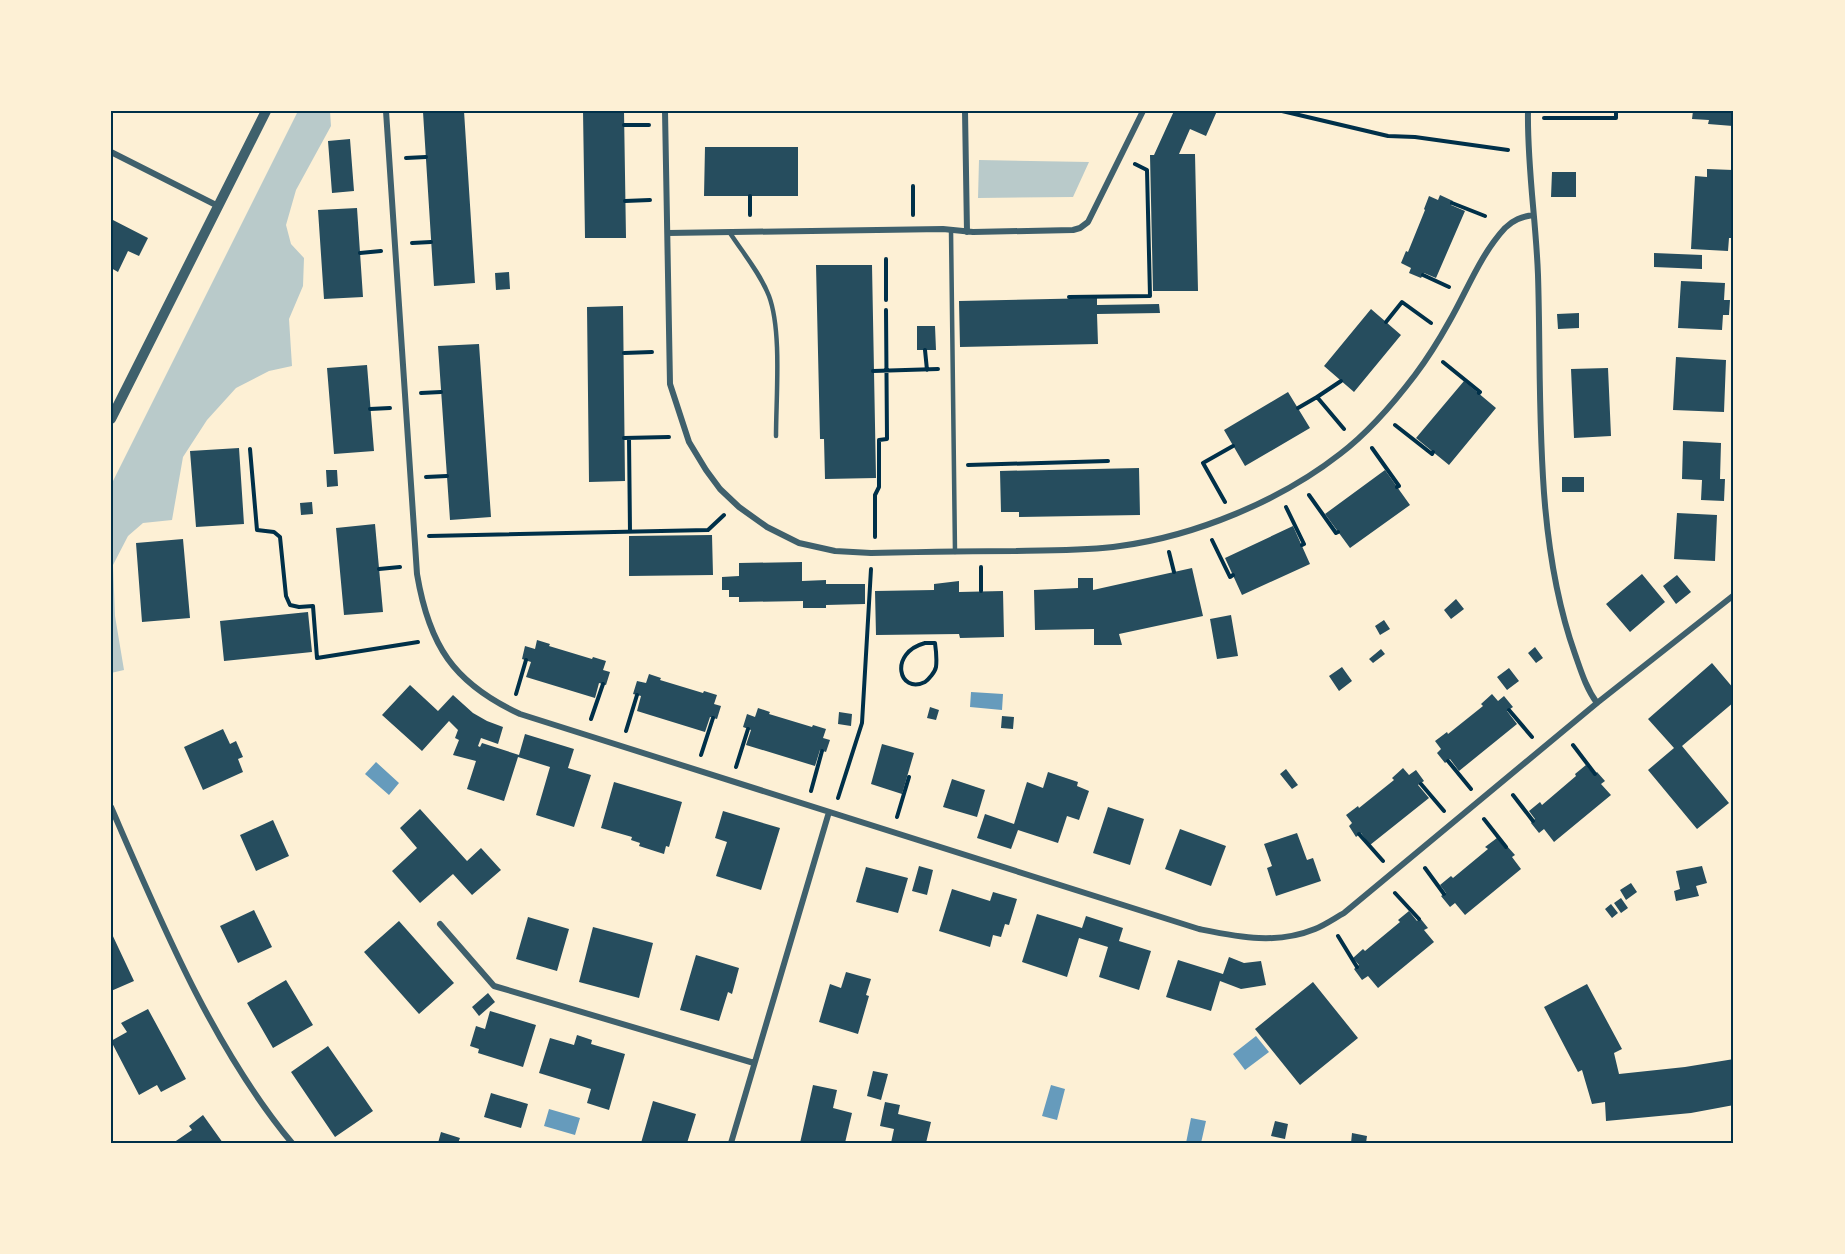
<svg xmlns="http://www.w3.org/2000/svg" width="1845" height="1254" font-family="'Open Sans',sans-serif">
<rect width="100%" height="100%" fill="#fdf0d5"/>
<path fill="#b9caca" d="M298,111h32l1,15 -35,64 -10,35 5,19 13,14 -1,28 -14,33 3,47 -23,5 -33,17 -29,32 -24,37 -11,63 -29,3 -15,13 -15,29 2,51 9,54 -13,3v-188z
M979,160l110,2 -16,35 -95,1z"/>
<path fill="#669bbc" d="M971,692l32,2 -1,16 -32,-3z
M376,762l23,21 -10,12 -24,-21z
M1256,1036l13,16 -24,18 -12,-16z
M1051,1085l14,4 -8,31 -15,-4z
M549,1109l31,9 -5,17 -31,-9z
M1191,1118l15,3 -5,22h-15z"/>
<path fill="#264d5e" d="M464,111l11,172 -41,3 -11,-174z
M583,111h41l2,127h-41z
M1174,111h43l-11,25 -16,-7 -11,25h16l3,137h-45l-3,-136h4z
M1693,111h41l-1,15 -25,-2 1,-4 -17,-1z
M350,139l4,52 -22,2 -4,-52z
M705,147h93v49h-94z
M1707,169l26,1 -1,19h2l-3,49h-2l-1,13 -37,-2 4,-73 12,1z
M1552,172h24v25h-25z
M1440,195l13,6 -2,4 14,6 -29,67 -12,-5 -3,5 -12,-5 2,-5 -10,-5 5,-12 2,1 17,-42 -1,-1 5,-13 9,4z
M357,208l6,89 -39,2 -6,-89z
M111,219l37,19 -9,18 -11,-5 -10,21 -7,-4z
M1654,253l48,2v14l-48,-2z
M816,265h56l4,213 -51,1 -1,-40h-4z
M509,272l1,17 -14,1 -1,-17z
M1681,281l44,2 -1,17h6l-1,15h-6l-1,15 -44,-2z
M1097,298v7l62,-1 1,9 -63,1 1,30 -138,3 -1,-46z
M623,306l2,175 -36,1 -2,-175z
M1371,309l30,26 -47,57 -30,-26z
M1579,313v15l-21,1 -1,-15z
M917,326h18l1,24h-19z
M479,344l12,173 -41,3 -12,-174z
M1676,357l50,3 -2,52 -51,-2z
M367,365l7,86 -40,3 -7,-86z
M1608,368l3,68 -37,2 -3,-69z
M1464,381l32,27 -47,57 -33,-27z
M1288,392l22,36 -65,38 -21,-36z
M1683,441l38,2 -1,36h5l-1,22 -23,-1 1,-20 -20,-1z
M239,448l5,76 -48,3 -6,-76z
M1139,468l1,47 -121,2v-5h-18l-1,-41z
M326,470h11l1,16 -11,1z
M1385,470l25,35 -60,43 -25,-34z
M1562,477h22v15h-22z
M312,502l1,12 -12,1 -1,-12z
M1677,513l40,2 -2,46 -41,-2z
M375,524l8,88 -39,3 -8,-87z
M1293,526l17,38 -68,31 -17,-37z
M712,535l1,40 -84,1v-40z
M183,539l7,79 -48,4 -6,-79z
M802,562v19l24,-1v4h39v20l-39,1v3h-23v-7l-64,1v-5h-10v-7h-7v-13l17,-1v-13z
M1192,568l11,48 -84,18 3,11h-28v-16l-59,1 -1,-40 44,-2v-10h15v12z
M1642,574l23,28 -35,30 -24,-28z
M1677,575l14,17 -15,12 -13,-18z
M959,581v11l44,-1 1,46 -44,1 -1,-4 -83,1 -1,-44 59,-1v-6z
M1456,599l8,10 -13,10 -7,-9z
M308,612l4,40 -88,9 -4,-40z
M1231,615l7,41 -21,3 -7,-40z
M1384,620l6,9 -10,6 -5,-9z
M537,640l13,4 -1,2 43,13 1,-2 13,4 -3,9 7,2 -4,13 -7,-2 -4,15 -69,-21 5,-15 -9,-3 3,-13 10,3z
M1535,647l8,11 -7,5 -8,-10z
M1381,649l4,5 -12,9 -4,-4z
M1712,663l22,26v13l-52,44 47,57 -32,26 -49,-59 26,-22 -26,-29z
M1342,667l10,14 -13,10 -10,-15z
M1509,668l10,13 -12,9 -10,-13z
M649,674l12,4 -1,2 43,13 1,-2 13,4 -3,9 7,2 -4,13 -7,-2 -5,15 -68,-21 4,-15 -8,-2 4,-13 9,2z
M410,685l28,26 15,-16 20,18 14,8 16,6 -5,17 -17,-6 -3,8 2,1 2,-4 37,12 6,-21 49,15 -6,19 23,7 -17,52 -38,-12 14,-48 -32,-10 -14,44 -37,-12 9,-28 -23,-6 6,-15 -4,-2 3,-8 -9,-9 -27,30 -40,-36z
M1492,694l6,7 6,-5 9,11 -6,4 10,13 -58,47 -9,-12 -5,4 -8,-10 4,-4 -6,-8 12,-9 1,2 35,-28 -2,-2z
M930,707l9,3 -3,10 -9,-2z
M758,708l12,4 -1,2 43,13 1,-2 13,4 -3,9 7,2 -4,12 -6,-2 -5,16 -69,-21 5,-15 -8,-3 4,-13 8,3z
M839,712l13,2 -1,12 -13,-2z
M1002,716l12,1 -1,12 -12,-1z
M223,729l7,15 6,-3 7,16 -5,2 5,13 -40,18 -19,-43z
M882,744l32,9 -12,41 -31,-10z
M1586,765l8,10 3,-3 8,9 -4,3 10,11 -57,47 -10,-13 -5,4 -8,-10 4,-4 -6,-8 11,-9 2,3 34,-29 -1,-2z
M1403,768l6,7 7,-5 8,11 -6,4 11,13 -59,47 -9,-12 -5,4 -7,-11 3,-3 -6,-8 12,-9 1,2 35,-28 -2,-2z
M1286,769l12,16 -6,4 -12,-15z
M1048,772l30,10 -1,4 12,5 -10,29 -12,-4 -9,27 -40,-13 -7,19 -34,-11 8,-24 29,10 13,-42 16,6z
M952,779l33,11 -8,27 -34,-10z
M614,782l68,20 -13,45 -3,-1 -2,8 -25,-8 1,-3 -9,-3 1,-3 -31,-9z
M1108,807l36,12 -14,46 -37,-12z
M420,809l47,52 14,-13 20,22 -29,25 -19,-21 -33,29 -28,-32 25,-23 -17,-20z
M723,811l57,17 -19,62 -45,-14 11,-34 -12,-4z
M273,820l16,36 -33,15 -16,-36z
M1180,829l46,17 -15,40 -46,-17z
M1297,833l10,27 6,-2 8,23 -45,15 -9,-28 5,-2 -8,-22z
M1497,838l8,10 2,-2 8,9 -3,2 9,12 -56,46 -10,-12 -5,4 -9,-11 5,-3 -6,-8 11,-9 2,2 35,-29 -3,-2z
M919,866l14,4 -6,25 -15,-4z
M1702,866l5,17 -11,3 3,10 -23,5 -2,-10 6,-2 -4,-18z
M866,867l42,11 -10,35 -42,-11z
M1631,883l6,9 -11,8 -6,-10z
M952,889l38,12 3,-9 24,7 -8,26 -4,-1 -4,13 -8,-2 -3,12 -51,-16z
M1621,898l7,10 -7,5 -7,-10z
M1611,904l7,9 -6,5 -7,-9z
M254,910l18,37 -34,16 -18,-37z
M1409,911l8,10 3,-3 8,10 -4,2 10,12 -56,46 -10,-12 -6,4 -8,-11 5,-4 -6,-7 10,-9 2,2 35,-29 -2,-2z
M1037,914l45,14 4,-12 37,12 -4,13 32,10 -12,39 -40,-13 9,-30 -29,-9 -12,39 -45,-15z
M528,917l41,12 -12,42 -41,-12z
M399,921l55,62 -35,31 -55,-62z
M593,927l60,16 -14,55 -60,-16z
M111,932l23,49 -23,10z
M696,955l43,13 -7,26 -4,-2 -9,29 -39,-11z
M1229,957l15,6 17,-2 5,24 -25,4 -21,-8 -9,30 -45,-14 12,-37 45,14z
M846,972l25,7 -5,16 3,1 -11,38 -39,-12 11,-38 11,4z
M286,980l27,45 -40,23 -26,-45z
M1313,982l45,56 -58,47 -45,-56z
M1587,984l35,65 -8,4 5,21 66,-7 49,-8v46l-43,8 -85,8 -1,-19 -13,2 -10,-34 -4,2 -34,-65z
M488,993l7,9 -16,14 -7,-9z
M148,1009l38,70 -25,13 -4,-7 -18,10 -28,-54 16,-9 -6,-9z
M490,1011l46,14 -13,42 -45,-14 1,-4 -9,-3 6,-20 9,3z
M577,1035l15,5 -1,4 34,10 -16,56 -22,-7 4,-14 -52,-16 11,-35 24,7z
M328,1046l45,65 -38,26 -44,-65z
M873,1071l15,3 -7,26 -14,-4z
M813,1085l24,5 -4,18 19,5 -7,30h-45z
M491,1093l37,11 -7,24 -37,-11z
M653,1101l43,13 -9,29h-46z
M885,1102l15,3 -2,9 33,8 -5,21h-35l3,-14 -14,-3z
M203,1115l20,28h-50l19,-13 -3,-4z
M1275,1121l13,3 -3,15 -14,-3z
M441,1132l19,6 -2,5h-20z
M1352,1133l15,3 -1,7h-15z"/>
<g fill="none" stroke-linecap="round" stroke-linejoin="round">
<path stroke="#003049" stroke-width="4" d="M1282,111l106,25 27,1 93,13
M1544,118h72v-7
M624,125h25
M406,158l20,-1
M913,186v29
M750,196v19
M625,201l25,-1
M1452,203l33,13
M412,243l19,-1
M360,253l21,-2
M886,259v41
M1423,275l26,12
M1069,297l81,-1 -3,-126 -12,-6
M1386,322l16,-20 29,21
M925,350l2,20
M624,353l28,-1
M1443,362l37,30 -1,1
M873,371l65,-2
M421,393l20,-1
M1317,397l24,-16
M1298,408l19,-11 27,32
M370,409l20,-1
M1395,425l37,29 1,-2
M624,438l45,-1
M629,438l1,94
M1372,448l27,38 -2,1
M250,449l7,81 17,2 6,5 6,59 4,9 9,2 14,-1 4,52 101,-16
M968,465l140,-4
M426,477l21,-1
M1309,495l27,38 2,-1
M1225,502l-22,-39 30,-17
M1286,507l18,37 -2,1
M429,536l279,-6 16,-15
M875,537v-42l4,-8v-47l8,-1 -1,-129
M1212,540l18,37 3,-2
M1169,552l5,20
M981,567v24
M379,569l21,-2
M925,643h10c1,7 2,16 1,24 -1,5 -7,12 -11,15 -26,13 -37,-29 0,-39z
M516,694l10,-34
M1509,710l23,27
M591,719l12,-35
M626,731l11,-36
M1573,745l22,29
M701,755l12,-37
M1448,761l23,28
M736,767l12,-38
M1421,784l23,27
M811,791l11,-40
M1513,795l20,26
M838,798l24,-75 9,-154
M897,817l12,-40
M1484,819l22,28
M1359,834l24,27
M1425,868l19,26
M1395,893l24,26
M1338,936l19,31"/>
<path stroke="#3f606c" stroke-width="4.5" d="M951,230l4,322
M730,233c13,20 30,40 39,63 13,35 7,101 7,140"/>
<path stroke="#3f606c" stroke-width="6" d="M386,111l31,463c12,71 36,109 103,140l679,215c40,8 77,16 116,0 10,-4 20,-11 29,-16l253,-210 137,-108
M665,111l5,273 19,58 17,28 14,19 19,18 28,20 32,16 36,8 36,2c48,-1 96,-2 145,-2 35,-1 69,0 104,-5 75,-10 160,-45 220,-92 29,-22 53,-50 75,-79 12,-16 24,-35 34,-53 18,-31 31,-67 56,-94 8,-8 16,-11 28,-13
M965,111l2,121
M1528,111c-1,55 8,109 10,164 4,123 -5,261 37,379 6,17 11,34 22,49
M111,152l107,54
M668,233l275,-4 30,3 100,-2 7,-2 8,-6 55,-111
M111,807c49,113 102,241 181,336
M440,924l54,62 260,77
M731,1143l98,-331"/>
<path stroke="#3f606c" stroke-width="10" d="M111,419l155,-308"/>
</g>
<rect width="1845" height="1254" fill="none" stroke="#fdf0d5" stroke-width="225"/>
<rect x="112" y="112" width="1620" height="1030" fill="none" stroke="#003049" stroke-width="2"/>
</svg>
